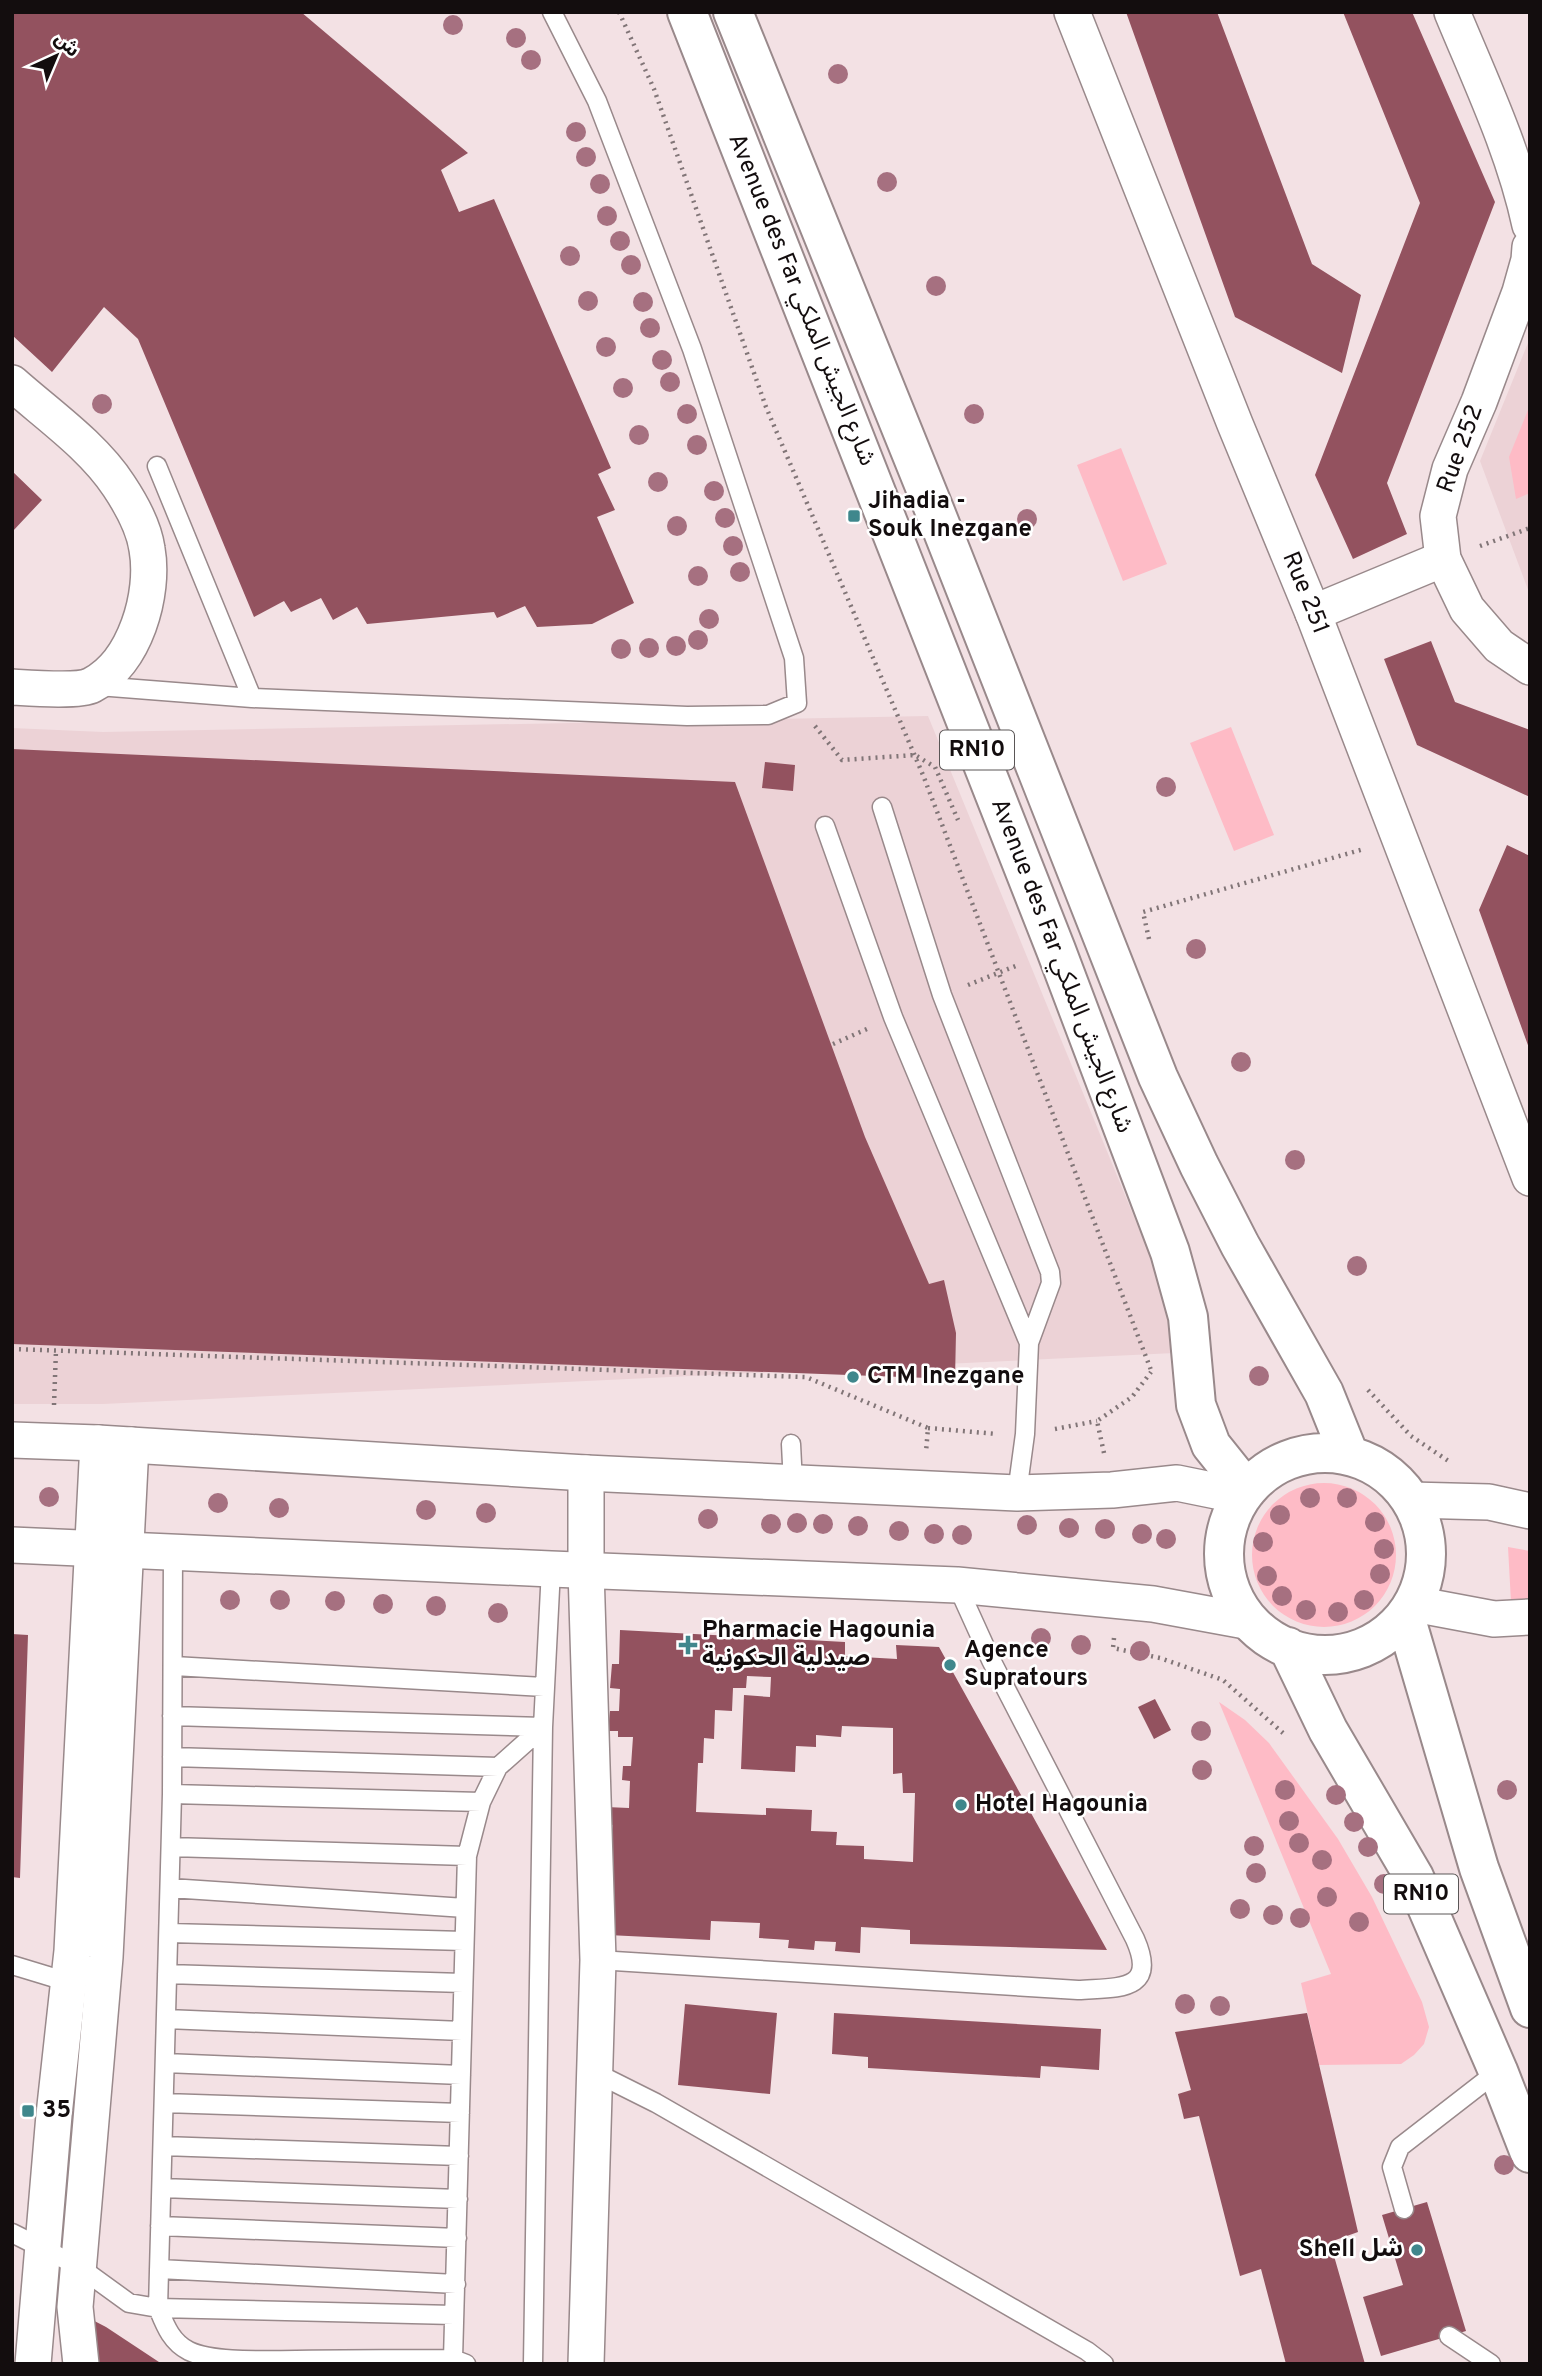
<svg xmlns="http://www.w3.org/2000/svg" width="1542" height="2376" font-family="Overpass,'Noto Sans Arabic',sans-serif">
<rect width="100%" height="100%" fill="#f3e1e4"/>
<path fill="#ecd2d6" d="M1530,338v257l-50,-134z
M928,716l234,569 13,68 -1072,51h-91v-676l91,4z"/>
<path fill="#febbc6" d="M1530,405v88l-14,6 -7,-42z
M1121,448l46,116 -44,17 -46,-116z
M1231,727l43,108 -40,16 -44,-108z
M1252 1555a72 72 0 1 1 144 0a72 72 0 1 1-144 0Z
M1508,1547l22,4v49l-19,2z
M1219,1702l26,18 24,23 69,96 34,58 50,105 7,25 -5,17 -10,11 -13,9 -82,1 -18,-82 30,-9z"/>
<path fill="#93525f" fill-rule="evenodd" d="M12,12h289l167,141 -27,17 18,42 35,-13 117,269 -13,6 17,36 -18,7 37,86 -42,21 -55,3 -12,-21 -28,12 -3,-6 -127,12 -10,-17 -24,13 -12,-22 -30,14 -7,-11 -30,16 -116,-278 -34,-32 -52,65 -40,-37z
M1126,12h91l95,252 49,31 -19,78 -107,-56z
M1343,12h69l83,190 -108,281 20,51 -54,25 -38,-84 105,-272z
M12,471l30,29 -30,32z
M1431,641l24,61 75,28v67l-113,-52 -33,-86z
M12,749l723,33 130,355 64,147 15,-4 12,53 -1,46 -943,-35z
M765,762l30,3 -2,26 -31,-3z
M1507,845l23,11 -1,192 -50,-138z
M620,1630l225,12v14l52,3 -1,-14 43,2 168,303 -197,-6v-14l-49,-3 -1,26 -25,-2 1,-9 -21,-1 -1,9 -26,-2 1,-8 -30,-2 1,-15 -49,-2 -1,19 -102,-5 5,-110 -7,-1v-17l23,1 1,-27 -8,-1 1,-14h8l2,-29h-15v-6h-10l2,-20h9l1,-22 -10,-1 2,-24h7zM747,1676l24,1 -1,20 -26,-2 -3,74 54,3 1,-26 20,1v-12l25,2 1,-11 51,2v46l9,-1 1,20h12l-2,69 -49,-3v-13l-28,-1 1,-13 -26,-1 1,-21 -46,-2v7l-70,-3 2,-49h5l1,-25 10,1 1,-29 17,1 1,-23h13z
M12,1634l16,1 -8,243 -8,-1z
M1155,1699l16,31 -17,9 -16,-32z
M685,2004l92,9 -7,81 -92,-9z
M834,2013l267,16 -2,41 -58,-4 -1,12 -172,-10v-11l-36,-3z
M1307,2013l51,219 -28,10 35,122h-79l-25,-95 -21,7 -41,-160 -15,3 -6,-25 13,-4 -16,-58z
M1427,2202l39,129 -85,25 -18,-59 40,-12 -21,-70z
M79,2313l27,14 56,37h-78z"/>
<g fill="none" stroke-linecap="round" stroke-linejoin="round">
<defs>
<path id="service" d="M157,466l95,232
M98,686l154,12 435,18 81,-1 29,-12 -3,-45 -102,-309 -95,-248 -45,-89
M882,807l60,188 108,277 1,11 -22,60
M825,826l68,191 136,326 -4,91 -8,59
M791,1444l2,40
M173,1553l-1,241 -14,514c7,17 13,34 31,43 25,12 78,9 107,9 53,-1 105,-1 157,-1l13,5
M174,1666l370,21
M172,1716l371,11 -10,637
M172,1757l326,10
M172,1794l309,8
M171,1847l296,9
M170,1888l295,20
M169,1933l295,8
M598,1960l480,30c38,-3 81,3 57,-51l-144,-279 -34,-75
M12,1965l56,17
M167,1974l296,9
M166,2019l296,12
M165,2063l296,12
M596,2073l60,30 431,248 17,13
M164,2103l296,10
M163,2146l296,10
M162,2188l296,11
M1404,2209l-12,-42 8,-20 98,-76
M160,2226l297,12
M12,2233l66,33 51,37 29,5 296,7
M159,2269l297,15
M1449,2336l42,28
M453,2359l14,-503 14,-54 17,-35 45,-40 8,-158"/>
<g id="minor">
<path id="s1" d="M1072,12l163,412 78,189 217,565"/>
<path d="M1452,12c29,70 62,139 78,213"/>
<path d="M1530,247l-1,13 -9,32 -41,110 -29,67 -12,47 5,43 24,50 32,37 31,21"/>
<path d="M12,383c36,32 81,63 107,103 12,18 25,42 28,63 8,45 -12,114 -55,136 -13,7 -63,3 -80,2"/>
<path d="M1313,613l130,-54"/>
<path d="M12,1440l86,3 488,30 431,20 95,-3 65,-7 64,13"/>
<path d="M586,1473v97l12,390 -12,404"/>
<path d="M1411,1500l78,2 41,9"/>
<path d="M12,1545l539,24 406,16 196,19 98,18"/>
<path d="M1414,1604l80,15 36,-2"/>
<path d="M33,2364l21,-249 18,-164 26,-508"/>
<path d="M81,2364l-6,-57 30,-350 26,-512"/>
</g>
<path id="primary" d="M687,12l369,938 114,302 18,65 8,88 15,40 36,45
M733,12l205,507 220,558 41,88 41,80 84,148 25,62
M1224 1554a101 101 0 1 1 202 0a101 101 0 1 1-202 0Z
M1405,1616l74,252 51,140
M1288,1647l40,83 86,147 84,194 32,82"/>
</defs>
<use href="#service" stroke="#99898b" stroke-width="21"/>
<use href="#minor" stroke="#99898b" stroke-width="38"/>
<use href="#primary" stroke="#99898b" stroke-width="42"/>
<path stroke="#817577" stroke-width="4.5" stroke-dasharray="2 5" stroke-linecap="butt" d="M619,12l35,77 112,318 157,368 228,595
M1480,546l50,-18
M815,726l27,34 73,-5 20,12 23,53
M1149,939l-6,-27 221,-63
M968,985l50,-20
M833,1044l34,-15
M12,1349l794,28 122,51 -2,24
M1368,1390l43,46 39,26
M54,1405l2,-55
M928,1428l69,6
M1055,1429l42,-8
M1104,1453l-7,-32 35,-24 19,-25
M1114,1638l-1,10 47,10 63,22 60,53"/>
<use href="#service" stroke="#fff" stroke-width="18"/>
<use href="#minor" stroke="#fff" stroke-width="35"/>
<use href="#primary" stroke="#fff" stroke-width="38"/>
</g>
<g fill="#a67080">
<circle cx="453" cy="25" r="10"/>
<circle cx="516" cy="38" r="10"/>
<circle cx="531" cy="60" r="10"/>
<circle cx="838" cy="74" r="10"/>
<circle cx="576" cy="132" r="10"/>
<circle cx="586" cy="157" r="10"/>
<circle cx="887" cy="182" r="10"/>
<circle cx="600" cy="184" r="10"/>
<circle cx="607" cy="216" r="10"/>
<circle cx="620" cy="241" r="10"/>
<circle cx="570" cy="256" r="10"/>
<circle cx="631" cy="265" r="10"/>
<circle cx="936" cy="286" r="10"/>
<circle cx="588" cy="301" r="10"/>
<circle cx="643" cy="302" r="10"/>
<circle cx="650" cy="328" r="10"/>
<circle cx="606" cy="347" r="10"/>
<circle cx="662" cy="360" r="10"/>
<circle cx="670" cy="382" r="10"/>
<circle cx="623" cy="388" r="10"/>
<circle cx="102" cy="404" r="10"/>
<circle cx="687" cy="414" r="10"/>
<circle cx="974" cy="414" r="10"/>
<circle cx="639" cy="435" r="10"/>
<circle cx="697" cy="445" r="10"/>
<circle cx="658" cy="482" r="10"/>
<circle cx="714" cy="491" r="10"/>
<circle cx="725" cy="518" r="10"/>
<circle cx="1027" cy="519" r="10"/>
<circle cx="677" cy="526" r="10"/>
<circle cx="733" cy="546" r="10"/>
<circle cx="740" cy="572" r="10"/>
<circle cx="698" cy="576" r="10"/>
<circle cx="709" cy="619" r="10"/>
<circle cx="698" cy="640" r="10"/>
<circle cx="676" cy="646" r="10"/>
<circle cx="649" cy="648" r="10"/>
<circle cx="621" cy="649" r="10"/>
<circle cx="1166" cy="787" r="10"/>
<circle cx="1196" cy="949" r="10"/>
<circle cx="1241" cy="1062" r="10"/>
<circle cx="1295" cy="1160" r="10"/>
<circle cx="1357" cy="1266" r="10"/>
<circle cx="1259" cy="1376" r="10"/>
<circle cx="49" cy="1497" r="10"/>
<circle cx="1310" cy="1498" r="10"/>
<circle cx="1347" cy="1498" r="10"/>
<circle cx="218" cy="1503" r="10"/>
<circle cx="279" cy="1508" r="10"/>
<circle cx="426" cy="1510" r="10"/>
<circle cx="486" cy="1513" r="10"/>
<circle cx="1280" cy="1515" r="10"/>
<circle cx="708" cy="1519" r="10"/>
<circle cx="1375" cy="1522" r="10"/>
<circle cx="797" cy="1523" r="10"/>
<circle cx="771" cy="1524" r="10"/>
<circle cx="823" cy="1524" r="10"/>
<circle cx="1027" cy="1525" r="10"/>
<circle cx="858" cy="1526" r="10"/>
<circle cx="1069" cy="1528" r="10"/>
<circle cx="1105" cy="1529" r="10"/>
<circle cx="899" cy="1531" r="10"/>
<circle cx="934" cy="1534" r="10"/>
<circle cx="1142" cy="1534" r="10"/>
<circle cx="962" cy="1535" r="10"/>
<circle cx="1166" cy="1539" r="10"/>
<circle cx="1263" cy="1542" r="10"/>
<circle cx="1384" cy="1549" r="10"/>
<circle cx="1380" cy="1574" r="10"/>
<circle cx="1267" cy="1576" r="10"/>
<circle cx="1282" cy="1596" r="10"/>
<circle cx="230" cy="1600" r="10"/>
<circle cx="280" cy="1600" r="10"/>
<circle cx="1364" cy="1600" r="10"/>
<circle cx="335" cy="1601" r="10"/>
<circle cx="383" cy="1604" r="10"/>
<circle cx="436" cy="1606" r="10"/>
<circle cx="1306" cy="1610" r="10"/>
<circle cx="1338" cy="1612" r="10"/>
<circle cx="498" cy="1613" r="10"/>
<circle cx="1041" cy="1638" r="10"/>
<circle cx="1081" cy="1645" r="10"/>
<circle cx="1140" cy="1651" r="10"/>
<circle cx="1201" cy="1731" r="10"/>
<circle cx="1202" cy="1770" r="10"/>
<circle cx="1285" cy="1790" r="10"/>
<circle cx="1507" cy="1790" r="10"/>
<circle cx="1336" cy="1795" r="10"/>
<circle cx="1289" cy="1821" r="10"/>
<circle cx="1354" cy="1822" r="10"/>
<circle cx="1299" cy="1843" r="10"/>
<circle cx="1254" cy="1846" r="10"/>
<circle cx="1368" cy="1847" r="10"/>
<circle cx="1322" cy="1860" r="10"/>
<circle cx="1256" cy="1873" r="10"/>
<circle cx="1384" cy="1884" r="10"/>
<circle cx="1327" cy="1897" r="10"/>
<circle cx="1240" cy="1909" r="10"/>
<circle cx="1273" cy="1915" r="10"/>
<circle cx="1300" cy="1918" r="10"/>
<circle cx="1359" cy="1922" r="10"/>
<circle cx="1185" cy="2004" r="10"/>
<circle cx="1220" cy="2006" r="10"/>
<circle cx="1504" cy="2165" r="10"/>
</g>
<g fill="#3f878c" stroke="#fff" stroke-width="2.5">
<rect x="847" y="509" width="14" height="14" rx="3.5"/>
<circle cx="853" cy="1377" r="7"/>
<path d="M684.5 1634.5h7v7h7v7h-7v7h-7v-7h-7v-7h7z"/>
<circle cx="950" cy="1665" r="7"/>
<circle cx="961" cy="1805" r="7"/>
<rect x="21" y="2104" width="14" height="14" rx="3.5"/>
<circle cx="1417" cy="2250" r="7"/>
</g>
<g text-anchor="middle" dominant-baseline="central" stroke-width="5" stroke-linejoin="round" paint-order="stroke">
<g fill="#fff" stroke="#5a5656" stroke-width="2">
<rect x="940" y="730.5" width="74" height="39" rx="5"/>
<rect x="1384" y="1874.5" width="74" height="39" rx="5"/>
</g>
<g font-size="23" font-weight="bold" fill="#130d0e">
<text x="977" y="750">RN10</text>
<text x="1421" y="1894">RN10</text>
</g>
<g font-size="24" fill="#130d0e" stroke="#fff">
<text transform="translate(801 300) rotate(68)">Avenue des Far شارع الجيش الملكي</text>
<text transform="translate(1461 449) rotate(-70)">Rue 252</text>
<text stroke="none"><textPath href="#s1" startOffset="626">Rue 251</textPath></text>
<text transform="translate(1061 966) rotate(69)">Avenue des Far شارع الجيش الملكي</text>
</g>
<g font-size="24" font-weight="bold" fill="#130d0e" stroke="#fff" text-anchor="start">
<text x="868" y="502">Jihadia -<tspan x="868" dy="28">Souk Inezgane</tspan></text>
<text x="867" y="1377">CTM Inezgane</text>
<text x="702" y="1631">Pharmacie Hagounia<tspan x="702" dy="28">صيدلية الحكونية</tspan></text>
<text x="964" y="1651">Agence<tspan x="964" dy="28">Supratours</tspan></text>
<text x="975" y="1805">Hotel Hagounia</text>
<text x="42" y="2111">35</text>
<text x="1403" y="2250" text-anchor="end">Shell شل</text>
</g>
</g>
<rect width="1542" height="2376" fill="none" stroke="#130d0e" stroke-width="28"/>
<g transform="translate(56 56) rotate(44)" stroke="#ffffff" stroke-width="5" paint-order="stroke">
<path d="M0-5L12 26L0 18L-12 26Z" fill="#130d0e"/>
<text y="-10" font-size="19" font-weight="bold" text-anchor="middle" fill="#130d0e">ش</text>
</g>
</svg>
